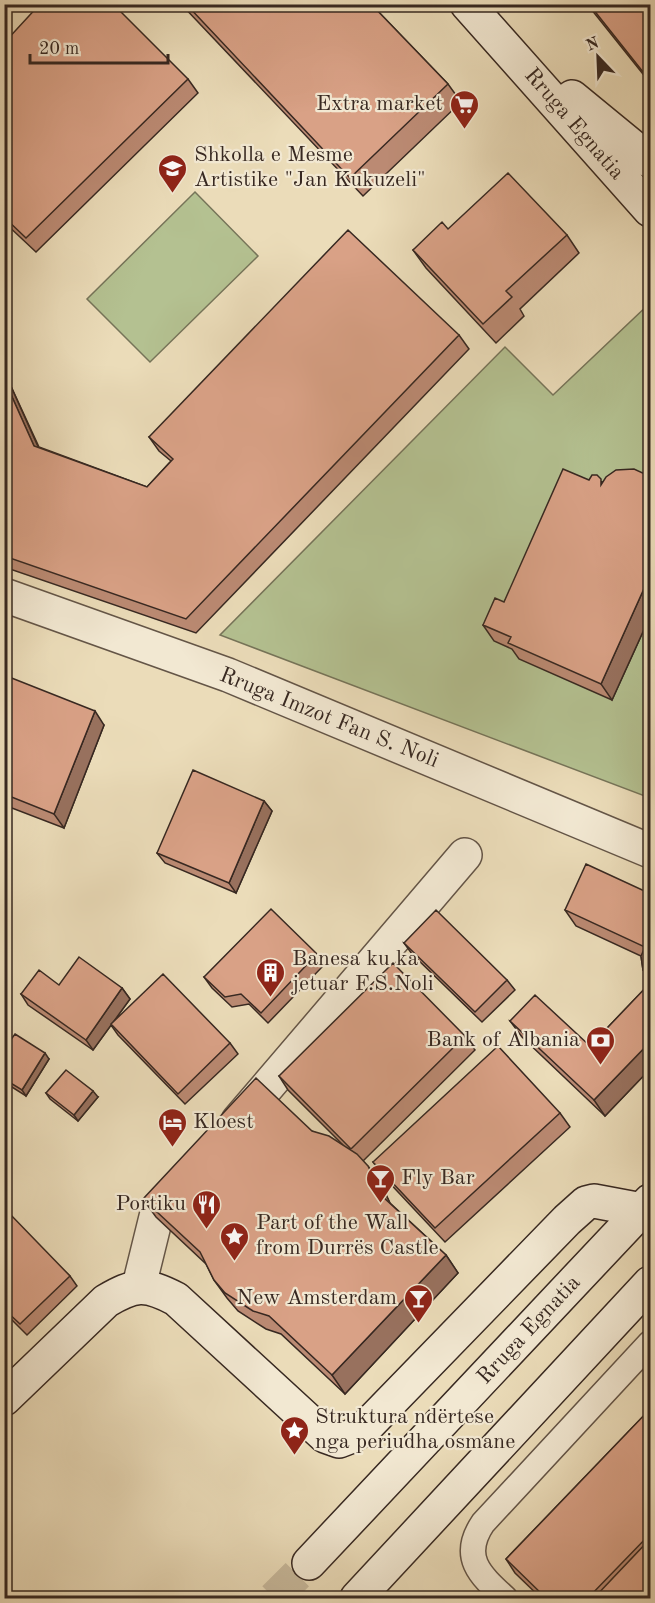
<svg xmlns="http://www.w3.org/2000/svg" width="655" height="1603" font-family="'Old Standard TT',serif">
<rect width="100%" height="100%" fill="#ebdcb9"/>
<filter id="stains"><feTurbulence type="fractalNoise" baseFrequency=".00333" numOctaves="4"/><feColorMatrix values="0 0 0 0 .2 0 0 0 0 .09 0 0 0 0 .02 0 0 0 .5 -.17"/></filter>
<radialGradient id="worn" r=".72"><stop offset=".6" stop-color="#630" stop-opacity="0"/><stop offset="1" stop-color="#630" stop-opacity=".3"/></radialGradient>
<path fill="#b4c191" stroke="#767459" stroke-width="1.5" d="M195,192l63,64 -108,106 -63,-63z
M650,303v495l-430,-163 285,-288 48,48z"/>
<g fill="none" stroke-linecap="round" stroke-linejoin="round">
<path stroke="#c7b89b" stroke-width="33" stroke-dasharray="33 16" stroke-linecap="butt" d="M274,1598l35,-35"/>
<defs>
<path id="lane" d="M505,1598c-25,-23 -45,-41 -22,-75l167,-180"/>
<path id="street" d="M4,595l224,80 422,176
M238,1121l227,-266
M139,1286l17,-69 29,-34"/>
<path id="secondary" d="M467,4l183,206
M572,97l78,64
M4,1399l102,-98c29,-17 39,-18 70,-2l149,137 14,5 13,-5 13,-8 202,-208 19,-17 8,-2 48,9
M309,1563l341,-362
M357,1598l293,-315"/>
</defs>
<use href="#lane" stroke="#645547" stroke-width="27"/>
<use href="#street" stroke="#645547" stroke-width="36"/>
<use href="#secondary" stroke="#372821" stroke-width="36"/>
<use href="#lane" stroke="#f2e8d2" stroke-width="24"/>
<use href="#street" stroke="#f2e8d2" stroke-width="33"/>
<use href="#secondary" stroke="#f2e8d2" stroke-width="33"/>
</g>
<path fill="#bb8a73" stroke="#372821" stroke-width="1.5" d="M181,4h190l77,80 13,18 -98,94z
M587,4h64v80z
M4,43l184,36 10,14 -162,159 -32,-30z
M448,229l119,6 12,18 -59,56 4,7 -28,27 -70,-75 -13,-18z
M459,335l10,14 -273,284 -192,-66v-196l35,76 108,40 24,-26 -12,-10 -10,-14z
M589,480l14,2h48v132l-39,86 -93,-41 -7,-10 -18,-8 -11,-16 21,-23z
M4,675l100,50 -40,103 -60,-23z
M264,801l8,10 -36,82 -71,-30 -8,-10z
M651,894v87l-8,-11 -2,-14 -65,-30 -11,-16z
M404,943l103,37 8,10 -33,32 -70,-68z
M317,954l7,11 -56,58 -19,-19 -17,3 -20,-19 -8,-11z
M651,982v86l-46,48 -83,-79 -12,-16 80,25z
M122,988l8,11 -16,22 116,22 8,11 -53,50 -67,-69 -7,-10 -18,25 -65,-45 -7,-11z
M465,1036l10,14 -112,111 18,23 9,19 56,52 12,18 -113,121 -64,-60 -15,-5 -28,-18 -11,-13 -13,-18 -8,-16 -50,-47 -13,-18 169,-68 31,14 -55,-55 -9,-14z
M4,1049l45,10 -23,37 -22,-14z
M46,1093l52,4 -20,24 -28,-22z
M560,1113l10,14 -125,115 -62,-66 -10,-14z
M4,1216l66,60 7,10 -50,49 -23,-23z
M651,1408v191h-109l-27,-26 -9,-14z"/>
<path fill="#98715e" stroke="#372821" stroke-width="1.5" d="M4,371l40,89 -10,-14 -30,-67z
M651,573v41l-39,86 -11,-16z
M95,711l9,14 -40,103 -10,-14z
M264,801l8,10 -36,82 -7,-10z
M122,988l8,11 -37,51 -7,-10z
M651,1041v27l-46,48 -11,-16z
M45,1053l4,6 -23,37 -4,-6z
M93,1091l5,6 -20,24 -4,-6z
M368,1166l13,18 14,30 -13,-18z
M446,1255l12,18 -113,121 -13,-19z"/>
<path fill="#d9a186" stroke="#372821" stroke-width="1.5" d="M40,4h73l75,75 -162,159 -22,-21v-174z
M186,4h185l77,80 -98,94z
M589,4h62v78z
M508,173l59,62 -61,56 6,6 -29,27 -70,-74 29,-28 6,7z
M348,230l111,105 -273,284 -182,-63v-177l30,67 113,41 26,-28 -24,-22z
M563,469l26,11 3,-5h5l4,4v6l5,-8 10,-7 18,-1 11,5 6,8v91l-50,111 -93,-41 3,-6 -28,-12 12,-27 9,4z
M4,675l91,36 -41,103 -50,-20z
M193,770l71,31 -35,82 -72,-30z
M586,864l65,30v83l-8,-7 -2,-14 4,-9 -80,-37z
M271,909l46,45 -56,59 -20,-19 -16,3 -21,-20z
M436,910l71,70 -32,32 -71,-69z
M79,957l43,31 -36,52 -65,-46 18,-24 20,15z
M393,963l72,73 -114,113 -72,-73z
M163,974l67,69 -52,51 -67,-70z
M651,982v59l-57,59 -84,-79 25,-26 55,51z
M15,1034l30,19 -23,37 -18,-11v-30z
M498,1046l62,67 -125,115 -62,-66z
M66,1070l27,21 -19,24 -28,-22z
M256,1078l56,53 17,5 28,18 11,12 14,30 64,59 -114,120 -63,-59 -16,-5 -28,-18 -11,-13 -14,-28 -57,-53z
M8,1212l62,64 -50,48 -16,-15v-93z
M651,1408v125l-64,66h-40l-41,-40z
M651,1538v61h-58z"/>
<defs>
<symbol id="supermarket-pin" viewBox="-11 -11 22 30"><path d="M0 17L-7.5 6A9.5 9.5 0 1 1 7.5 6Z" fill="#8f2418" stroke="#f2e8d2"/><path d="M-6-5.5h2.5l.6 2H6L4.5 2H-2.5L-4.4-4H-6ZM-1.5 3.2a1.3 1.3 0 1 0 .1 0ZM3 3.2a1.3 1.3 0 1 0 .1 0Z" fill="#fff"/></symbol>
<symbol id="school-pin" viewBox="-11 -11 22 30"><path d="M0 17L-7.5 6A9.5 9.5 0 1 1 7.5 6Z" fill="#8f2418" stroke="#f2e8d2"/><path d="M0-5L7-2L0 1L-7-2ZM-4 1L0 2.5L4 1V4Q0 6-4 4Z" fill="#fff"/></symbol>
<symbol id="building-pin" viewBox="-11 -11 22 30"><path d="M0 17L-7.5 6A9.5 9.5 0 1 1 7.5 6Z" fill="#8f2418" stroke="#f2e8d2"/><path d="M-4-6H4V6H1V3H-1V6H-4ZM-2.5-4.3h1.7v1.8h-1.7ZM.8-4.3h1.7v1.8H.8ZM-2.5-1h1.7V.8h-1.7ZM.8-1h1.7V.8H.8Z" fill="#fff"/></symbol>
<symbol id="bank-pin" viewBox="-11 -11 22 30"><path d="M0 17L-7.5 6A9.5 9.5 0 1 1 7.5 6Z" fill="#8f2418" stroke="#f2e8d2"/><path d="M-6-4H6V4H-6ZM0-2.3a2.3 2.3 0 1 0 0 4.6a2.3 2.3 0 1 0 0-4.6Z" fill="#fff"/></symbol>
<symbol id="hotel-pin" viewBox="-11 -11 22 30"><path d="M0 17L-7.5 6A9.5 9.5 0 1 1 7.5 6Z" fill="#8f2418" stroke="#f2e8d2"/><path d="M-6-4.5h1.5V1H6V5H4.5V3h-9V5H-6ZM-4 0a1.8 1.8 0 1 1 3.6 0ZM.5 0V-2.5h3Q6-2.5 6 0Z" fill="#fff"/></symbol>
<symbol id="bar-pin" viewBox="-11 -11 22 30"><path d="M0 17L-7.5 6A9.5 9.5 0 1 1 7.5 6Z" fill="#8f2418" stroke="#f2e8d2"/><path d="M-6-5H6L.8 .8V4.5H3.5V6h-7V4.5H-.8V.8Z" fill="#fff"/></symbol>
<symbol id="restaurant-pin" viewBox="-11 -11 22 30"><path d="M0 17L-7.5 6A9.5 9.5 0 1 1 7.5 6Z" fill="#8f2418" stroke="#f2e8d2"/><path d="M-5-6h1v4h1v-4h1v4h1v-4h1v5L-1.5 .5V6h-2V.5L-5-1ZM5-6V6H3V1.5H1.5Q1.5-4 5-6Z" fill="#fff"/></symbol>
<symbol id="sight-pin" viewBox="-11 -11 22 30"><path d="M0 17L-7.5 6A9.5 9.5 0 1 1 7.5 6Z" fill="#8f2418" stroke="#f2e8d2"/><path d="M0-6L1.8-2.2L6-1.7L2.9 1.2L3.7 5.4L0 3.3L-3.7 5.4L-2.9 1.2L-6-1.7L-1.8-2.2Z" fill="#fff"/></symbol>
</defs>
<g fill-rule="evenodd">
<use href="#supermarket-pin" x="448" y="88" width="33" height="45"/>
<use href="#school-pin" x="156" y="152" width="33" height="45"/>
<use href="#building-pin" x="254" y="956" width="33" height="45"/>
<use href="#bank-pin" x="584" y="1024" width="33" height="45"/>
<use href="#hotel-pin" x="156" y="1106" width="33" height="45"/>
<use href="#bar-pin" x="364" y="1162" width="33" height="45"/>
<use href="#restaurant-pin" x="190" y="1188" width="33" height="45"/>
<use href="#sight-pin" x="218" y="1220" width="33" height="45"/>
<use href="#bar-pin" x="402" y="1282" width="33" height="45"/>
<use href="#sight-pin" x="278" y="1414" width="33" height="45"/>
</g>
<g text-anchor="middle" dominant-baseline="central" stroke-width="4.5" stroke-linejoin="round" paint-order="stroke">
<g font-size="22" fill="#372821" stroke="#f2e8d2" text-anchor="start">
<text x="443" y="104" text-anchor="end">Extra market</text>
<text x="194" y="155">Shkolla e Mesme<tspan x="194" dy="25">Artistike "Jan Kukuzeli"</tspan></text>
<text x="292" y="959">Banesa ku ka<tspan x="292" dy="25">jetuar F.S.Noli</tspan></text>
<text x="580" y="1040" text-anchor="end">Bank of Albania</text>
<text x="193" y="1122">Kloest</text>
<text x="401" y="1178">Fly Bar</text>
<text x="186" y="1204" text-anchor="end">Portiku</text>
<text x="256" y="1223">Part of the Wall<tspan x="256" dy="25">from Durrës Castle</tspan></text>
<text x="397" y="1298" text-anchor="end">New Amsterdam</text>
<text x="315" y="1417">Struktura ndërtese<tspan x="315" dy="25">nga periudha osmane</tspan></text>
</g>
<g font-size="22" fill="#372821" stroke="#f2e8d2">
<text transform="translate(574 124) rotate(49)">Rruga Egnatia</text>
<text transform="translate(329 718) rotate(22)">Rruga Imzot Fan S. Noli</text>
<text transform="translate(529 1330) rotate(-47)">Rruga Egnatia</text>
</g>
</g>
<rect width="655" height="1603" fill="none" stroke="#ebdcb9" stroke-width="24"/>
<rect x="6" y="6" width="643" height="1591" fill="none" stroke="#372821" stroke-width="3"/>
<rect x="12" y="12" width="631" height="1579" fill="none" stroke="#372821" stroke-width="1.5"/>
<g transform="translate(598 57) rotate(337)" stroke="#f2e8d2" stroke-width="4.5" paint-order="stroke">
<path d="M0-4.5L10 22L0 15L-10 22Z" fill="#372821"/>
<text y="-9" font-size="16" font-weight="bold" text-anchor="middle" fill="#372821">N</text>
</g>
<path d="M30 54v9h138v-9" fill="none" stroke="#372821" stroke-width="3"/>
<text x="39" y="54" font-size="18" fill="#372821" stroke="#f2e8d2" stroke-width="4.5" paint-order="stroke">20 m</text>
<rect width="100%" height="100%" filter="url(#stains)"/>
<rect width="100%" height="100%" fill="url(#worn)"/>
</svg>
